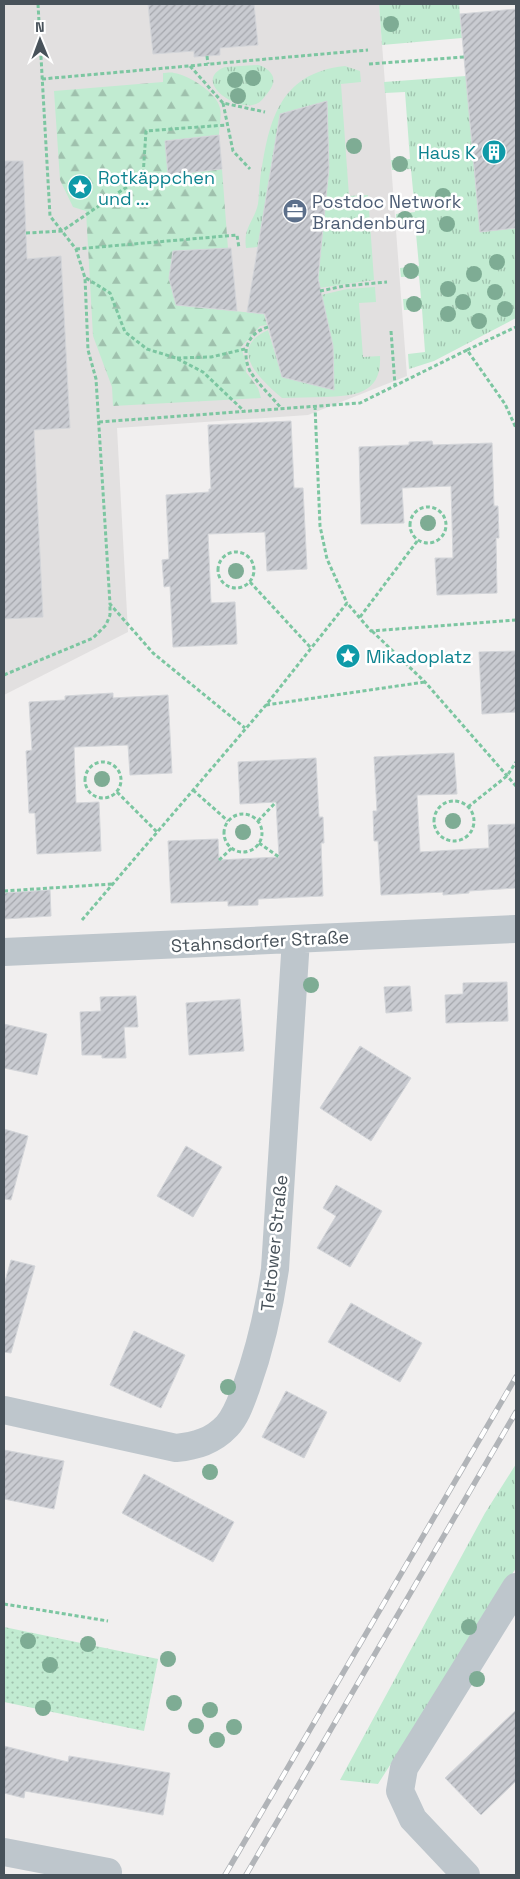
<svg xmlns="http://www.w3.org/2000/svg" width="520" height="1879" font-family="'Space Grotesk',sans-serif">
<defs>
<pattern id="grass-tufts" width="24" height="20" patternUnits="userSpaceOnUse" patternTransform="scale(1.25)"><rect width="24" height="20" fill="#c1ebd1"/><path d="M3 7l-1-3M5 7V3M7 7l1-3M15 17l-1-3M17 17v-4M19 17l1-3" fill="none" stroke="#9fc1ad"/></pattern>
<pattern id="forest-firs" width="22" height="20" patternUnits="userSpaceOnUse" patternTransform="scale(1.25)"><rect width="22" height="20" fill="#c1ebd1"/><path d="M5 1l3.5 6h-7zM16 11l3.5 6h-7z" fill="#9fc1ad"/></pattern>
<pattern id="park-dots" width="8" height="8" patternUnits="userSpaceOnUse" patternTransform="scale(1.25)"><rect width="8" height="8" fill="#c1ebd1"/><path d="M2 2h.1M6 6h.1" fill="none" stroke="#9fc1ad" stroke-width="1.8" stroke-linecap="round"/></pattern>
<pattern id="building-hatch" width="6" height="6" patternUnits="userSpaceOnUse" patternTransform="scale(1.25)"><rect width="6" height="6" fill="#c9cbd1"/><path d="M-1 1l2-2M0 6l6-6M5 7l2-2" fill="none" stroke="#a5a7ad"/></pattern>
</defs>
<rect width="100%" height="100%" fill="#f1efef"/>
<path fill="#e2e0e0" d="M4,4h375l28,372 -99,39 -191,13 11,204 -124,63z"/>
<path fill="url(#grass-tufts)" d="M379,4h80l3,34 -80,7z
M258,65c6,1 13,6 15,12 2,7 -3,13 -7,18 -2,2 -5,7 -8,8 -19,11 -68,-22 -33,-36z
M345,66l15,5 1,11 -20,2 8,112 19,-1 6,85 -55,8 -1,-10 11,-110 -2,-67 -47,13 -22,133 -12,1c-3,-21 8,-26 12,-44 1,-7 1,-15 2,-23 8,-56 17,-108 85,-115z
M466,76l14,155 36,-3v90l-82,43 -25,8 -1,-15 17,-2 -3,-43 -18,1 -1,-11 18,-1 -2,-22 -18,1 -1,-9 19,-2 -4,-43 -19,1v-10l19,-2 -4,-43 -19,1 -1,-10 19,-1 -5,-67 -20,1 -1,-11z
M375,287l1,15 -17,1 4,54 17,-1c2,38 -25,40 -55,41 -14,0 -28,1 -43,1 -21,-18 -56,-49 -14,-68l14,46 52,14 -1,-44 -12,-51 26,-6z
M516,1464v104l-138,216 -38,-4 145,-267z"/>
<path fill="url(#forest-firs)" d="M163,73c3,0 8,-1 11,0 15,2 43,20 46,35 2,8 -1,19 -1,27l-54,6 4,34 53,-6 6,80 -52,56 88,9 3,11 -7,1 -19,21 5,16v9l12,16 3,10 -148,8 -1,-19 -19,-51 -7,-125 -13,-4 -13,-27 -6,-89 109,-9z"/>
<path fill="url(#park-dots)" d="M4,1627l154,32 -14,72 -140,-29z"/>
<path fill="url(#building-hatch)" stroke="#d3d5d9" d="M148,4h106l4,41 -38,3v7l-26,2v-6l-41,3z
M516,9v219l-36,4 -20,-218z
M327,101l2,67 -11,110 15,68 1,44 -52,-13 -17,-63 -18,-2 33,-198z
M219,135l3,34 -54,6 -3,-34z
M4,161h19l4,98 34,-3 9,172 -36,2 9,187 -39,2z
M231,248l6,63 -61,-6 -7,-27 4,-27z
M291,421l3,67h9l4,81 -40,2 -2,-39 -57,2 3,69 24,-1 2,42 -64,3 -3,-61 -6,1 -2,-27 7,-1 -3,-64 43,-3v-3h2l-3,-64z
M432,441l1,4 59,-2 2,63h4l1,32h-3l1,55 -60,2 -2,-37h18l-2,-72 -49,2 2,35 -43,1 -2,-77 50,-2v-3z
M516,651v61l-34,2 -3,-62z
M113,693v5l55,-3 4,78 -42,2 -2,-30 -54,2 2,56 23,-1 2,49 -64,3 -2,-41h-6l-3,-62 6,-1 -3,-48 36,-2v-4z
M454,753l3,41 -40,1 3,57 69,-4 -1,-23 28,-1v64l-47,3v2l-26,2v-3l-62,3 -3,-54h-4l-1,-30h4l-3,-54z
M316,758l3,59h4l1,26h-3l2,53 -65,3v6l-30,1v-5l-57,2 -3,-62 50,-2 1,21 60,-3 -3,-55 -36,2 -2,-42z
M50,890l1,26 -47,3v-26z
M507,982l1,39 -62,2 -1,-28 18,-1v-11z
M410,986l2,25 -26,2 -2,-26z
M136,996l2,31h-14l2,31h-24v-3h-20l-2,-43 21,-1 -1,-14z
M240,999l4,52 -55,4 -3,-52z
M4,1024l43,10 -10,41 -33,-7z
M360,1046l51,32 -40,63 -51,-33z
M4,1129l24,7 -17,64 -7,-1z
M186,1146l36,21 -29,50 -36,-21z
M336,1185l46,26 -32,56 -33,-19 19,-32 -13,-8z
M11,1260l24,6 -24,87 -7,-1v-67z
M351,1303l71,40 -22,39 -72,-40z
M134,1331l51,24 -24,53 -51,-23z
M286,1391l41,21 -23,46 -42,-21z
M4,1450l60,11 -10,48 -50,-10z
M144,1474l90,48 -21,40 -91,-49z
M516,1710v71l-35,34 -36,-37z
M4,1746l64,16 1,-6 101,17 -7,42 -138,-24 -1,7 -20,-5z"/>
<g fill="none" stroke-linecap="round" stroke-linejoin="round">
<path stroke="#7cc6a1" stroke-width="3" stroke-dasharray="4 2.5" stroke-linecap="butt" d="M38,4l12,212 26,33 9,29 3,72 8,29 14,225 43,49 92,75
M207,56l1,8
M369,64l95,-7
M190,66l33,37 42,9
M42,79l326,-29
M223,103l10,48 17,18
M26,233l36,-2 81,-55 3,-45 80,-6
M76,249l161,-14 2,13
M86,278l24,15 15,39 22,17 29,9 27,14 41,39
M320,291l24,-5 43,-4
M268,327c-21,6 -27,25 -18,44 7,12 22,26 31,37
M391,331l4,54
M467,350l49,-23
M177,358l34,-1 34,-8
M315,406l5,120 7,33 20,44
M99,422l261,-19 107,-53 38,54 11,24
M410 525a18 18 0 1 1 36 0a18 18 0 1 1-36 0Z
M218 570a18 18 0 1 1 36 0a18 18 0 1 1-36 0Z
M250,582l61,66
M360,617l58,-77
M372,631l53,51 91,104
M4,675l89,-37 13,-13 4,-10v-10
M266,705l159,-23
M85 780a18 18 0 1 1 36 0a18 18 0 1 1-36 0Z
M193,790l35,31
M117,792l40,40
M434 821a20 20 0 1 1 40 0a20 20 0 1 1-40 0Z
M468,807l39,-31 9,-14
M224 833a19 19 0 1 1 38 0a19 19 0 1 1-38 0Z
M258,821l18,-19
M259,843l20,14
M219,860l13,-12
M4,891l108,-7
M82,920l184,-215 81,-102 24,28 145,-11
M4,1604l104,17"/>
<path stroke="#bec6cc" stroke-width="28" d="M4,952l512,-23
M4,1410l172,38c20,-2 37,-7 51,-22 10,-11 14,-25 19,-38 14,-39 23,-78 29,-119l21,-330
M4,1852l104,20
M466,1875l-53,-56 -13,-28 4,-23 112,-181"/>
<defs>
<path id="rail" d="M225,1875l291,-498
M246,1875l270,-463"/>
</defs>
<use href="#rail" stroke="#b1b4b8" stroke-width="5.5"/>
<use href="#rail" stroke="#fff" stroke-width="4" stroke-dasharray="11" stroke-linecap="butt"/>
</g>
<g fill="#7eac94">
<circle cx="391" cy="24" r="8"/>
<circle cx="253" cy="78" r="8"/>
<circle cx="235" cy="80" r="8"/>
<circle cx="238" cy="96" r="8"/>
<circle cx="354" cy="146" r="8"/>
<circle cx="400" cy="164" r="8"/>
<circle cx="443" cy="196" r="8"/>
<circle cx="405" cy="219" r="8"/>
<circle cx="447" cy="224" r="8"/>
<circle cx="497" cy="262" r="8"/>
<circle cx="411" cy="271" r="8"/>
<circle cx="474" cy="274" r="8"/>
<circle cx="448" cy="289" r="8"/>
<circle cx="495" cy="292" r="8"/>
<circle cx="463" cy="302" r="8"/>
<circle cx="414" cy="304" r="8"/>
<circle cx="505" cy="309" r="8"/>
<circle cx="448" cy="314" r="8"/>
<circle cx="479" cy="321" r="8"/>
<circle cx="428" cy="523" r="8"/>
<circle cx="236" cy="571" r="8"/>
<circle cx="102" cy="779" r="8"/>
<circle cx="453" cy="821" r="8"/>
<circle cx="243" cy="832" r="8"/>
<circle cx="311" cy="985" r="8"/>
<circle cx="228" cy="1387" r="8"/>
<circle cx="210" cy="1472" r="8"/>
<circle cx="469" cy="1627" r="8"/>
<circle cx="28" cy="1641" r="8"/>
<circle cx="88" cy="1644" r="8"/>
<circle cx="168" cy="1659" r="8"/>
<circle cx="50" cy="1665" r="8"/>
<circle cx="477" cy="1679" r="8"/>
<circle cx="174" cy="1703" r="8"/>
<circle cx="43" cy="1708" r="8"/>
<circle cx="210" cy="1710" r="8"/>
<circle cx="196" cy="1726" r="8"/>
<circle cx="234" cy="1727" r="8"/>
<circle cx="217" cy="1740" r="8"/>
</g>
<defs>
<symbol id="building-disc" viewBox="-11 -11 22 22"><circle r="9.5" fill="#0f9aa8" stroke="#fff"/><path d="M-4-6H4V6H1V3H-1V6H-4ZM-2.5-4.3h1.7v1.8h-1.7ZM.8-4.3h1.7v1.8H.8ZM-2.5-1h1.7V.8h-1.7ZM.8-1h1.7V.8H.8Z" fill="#fff"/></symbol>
<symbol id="sight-disc" viewBox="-11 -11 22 22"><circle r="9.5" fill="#0f9aa8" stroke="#fff"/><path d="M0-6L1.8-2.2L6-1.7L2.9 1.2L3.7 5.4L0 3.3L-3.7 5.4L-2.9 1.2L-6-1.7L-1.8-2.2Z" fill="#fff"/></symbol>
<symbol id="office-disc" viewBox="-11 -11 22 22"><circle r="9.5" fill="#5c6f8a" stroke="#fff"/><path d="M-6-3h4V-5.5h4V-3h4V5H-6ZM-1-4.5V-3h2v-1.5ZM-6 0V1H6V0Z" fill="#fff"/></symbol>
</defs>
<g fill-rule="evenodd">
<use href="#building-disc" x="480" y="138" width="28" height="28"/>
<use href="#sight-disc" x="66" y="173" width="28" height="28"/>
<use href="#office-disc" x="281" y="197" width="28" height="28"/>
<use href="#sight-disc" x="334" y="642" width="28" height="28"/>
</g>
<g text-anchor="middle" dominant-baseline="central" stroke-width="5" stroke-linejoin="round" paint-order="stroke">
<g font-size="18" fill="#0d838f" stroke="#fff" text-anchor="start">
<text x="476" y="152" text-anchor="end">Haus K</text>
<text x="98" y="177">Rotkäppchen<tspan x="98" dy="21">und ...</tspan></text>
<text x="366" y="656">Mikadoplatz</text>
</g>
<g font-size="18" fill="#4e5e75" stroke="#fff" text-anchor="start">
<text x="312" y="201">Postdoc Network<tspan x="312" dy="21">Brandenburg</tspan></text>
</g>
<g font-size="18" fill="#48525a" stroke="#fff">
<text transform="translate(260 941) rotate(-3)">Stahnsdorfer Straße</text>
<text transform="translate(274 1243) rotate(-84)">Teltower Straße</text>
</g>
</g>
<rect width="520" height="1879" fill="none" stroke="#48525a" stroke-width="10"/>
<g transform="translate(40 40) rotate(359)" stroke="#ffffff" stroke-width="4" paint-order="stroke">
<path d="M0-4L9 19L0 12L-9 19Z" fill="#48525a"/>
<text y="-8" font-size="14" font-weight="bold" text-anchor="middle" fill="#48525a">N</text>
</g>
</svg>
